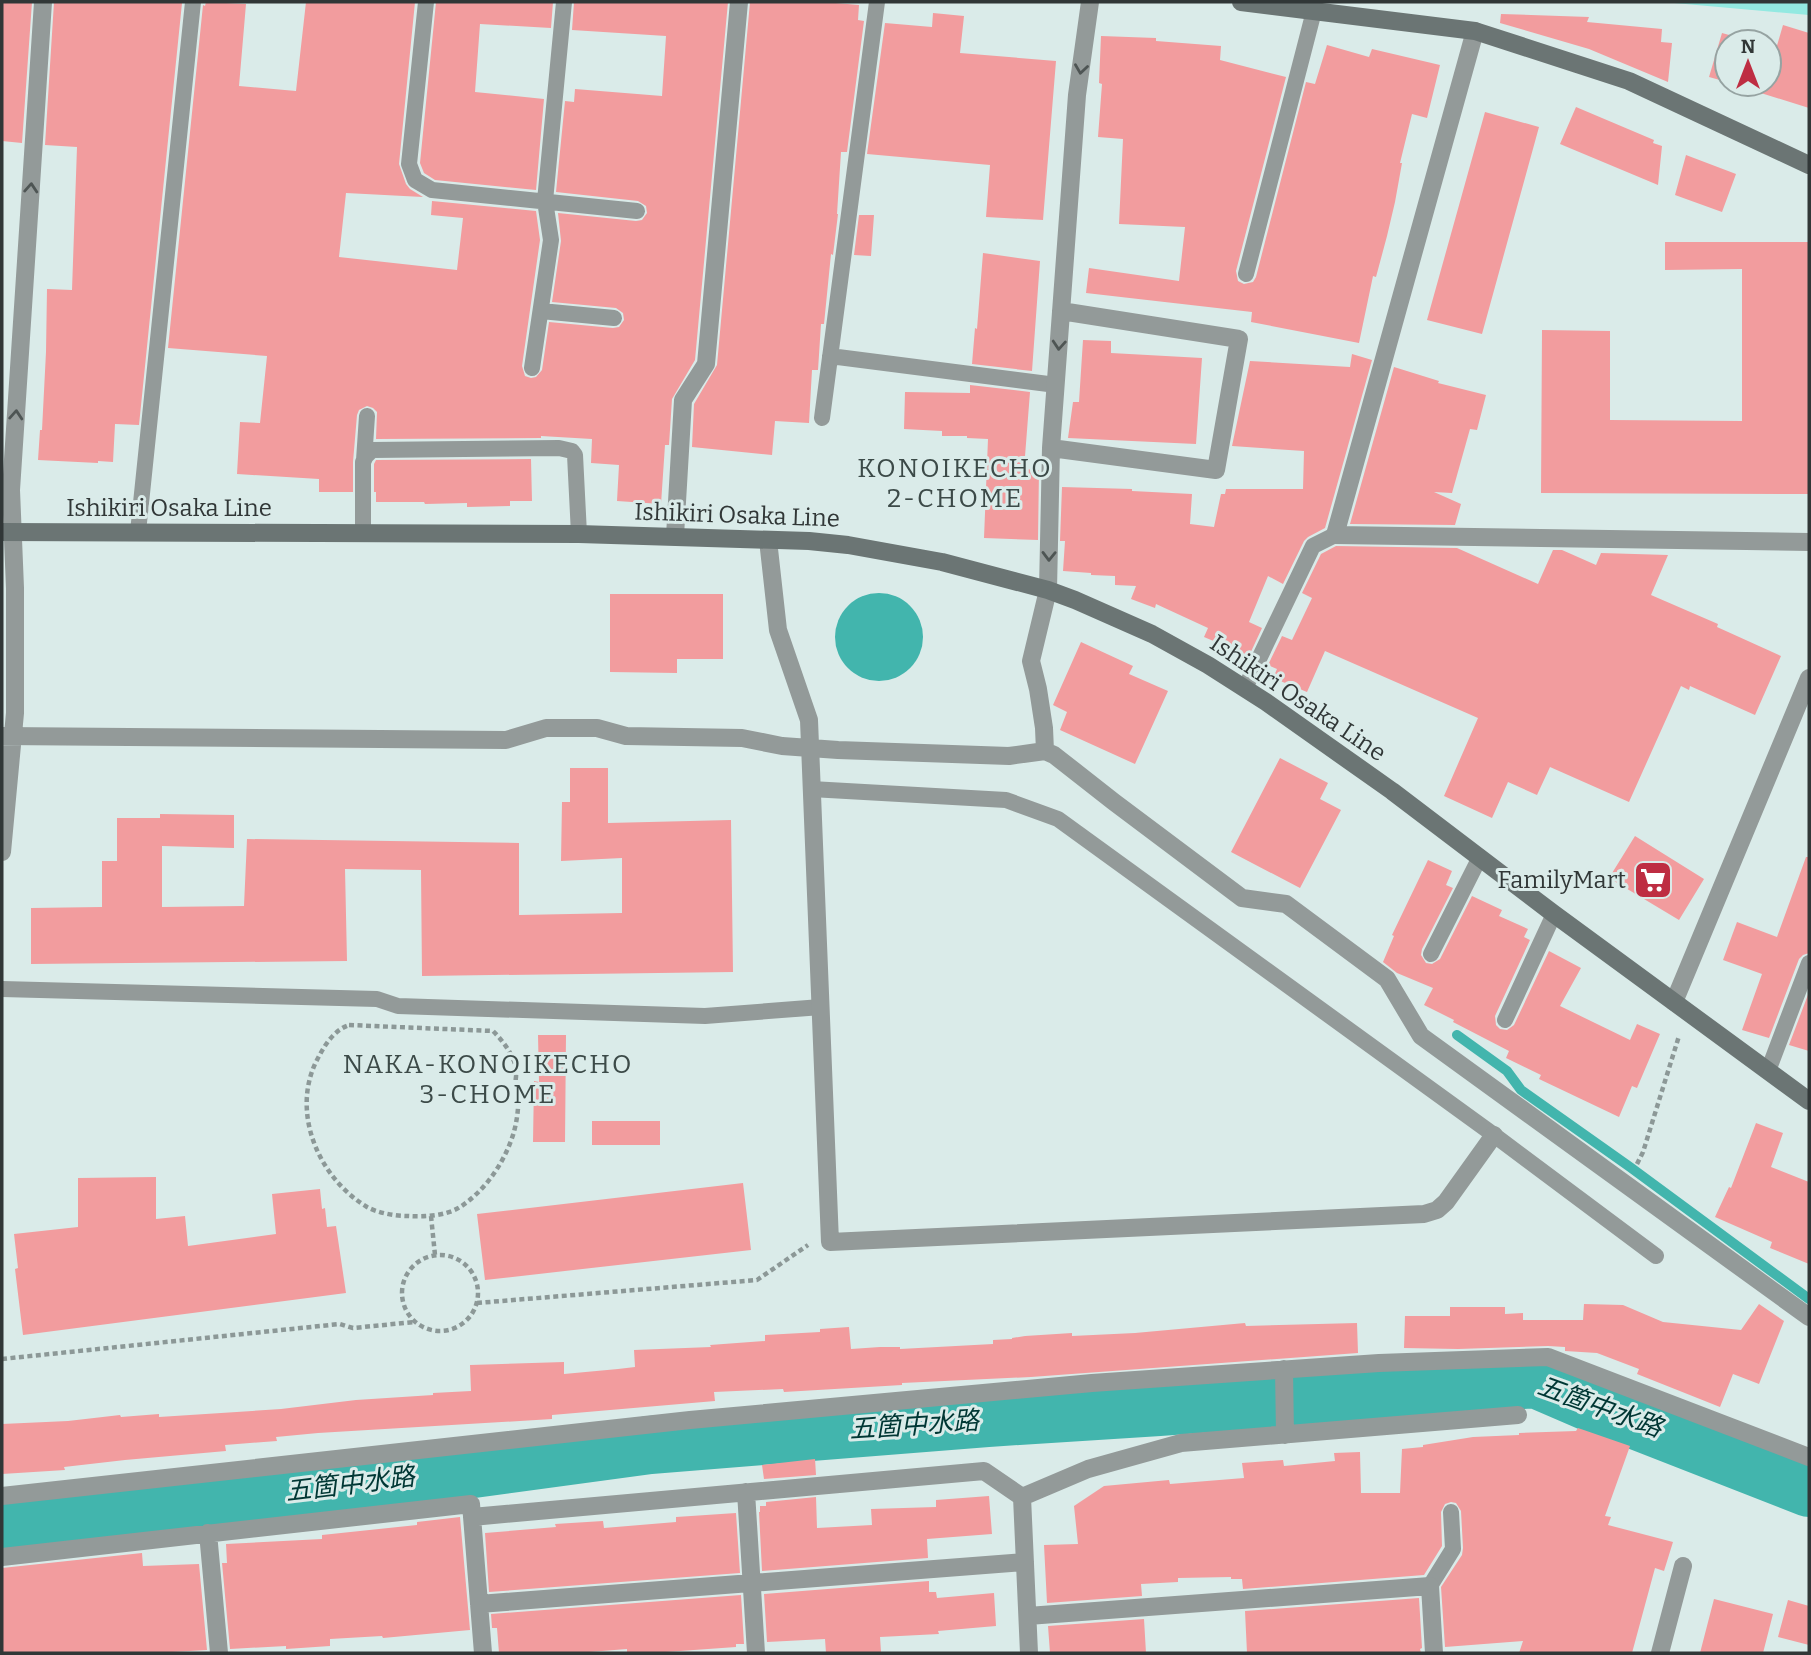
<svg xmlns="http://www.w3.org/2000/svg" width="1811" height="1655" font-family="Bitter,'Noto Sans JP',serif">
<rect width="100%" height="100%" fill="#daebe9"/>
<path fill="#93e9e1" d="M1663,2h146v13z"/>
<path fill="#42b5ad" d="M835 637a44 44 0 1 1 88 0a44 44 0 1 1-88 0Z"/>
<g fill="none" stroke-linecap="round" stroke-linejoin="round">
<path stroke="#42b5ad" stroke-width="10" d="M1457,1035l50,36 14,19 109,77 179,132"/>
<path stroke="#42b5ad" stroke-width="58" d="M2,1529l339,-42 309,-42 337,-27 172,-11 377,-28 58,25 215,84"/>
</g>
<path fill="#f29c9e" d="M2,2h30l-10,141 -20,-2z
M54,2l128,1 -43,422 -24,-1 -2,38 -15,-1v2l-60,-3 2,-30h2l4,-78 1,-63 25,1 5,-143 -32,-2z
M206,2l40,2 -7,82 57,5 10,-89h109l-16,162 7,20 4,5 13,8 -77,-4 -7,64 118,13 6,-52 -32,-3 1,-14 104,10 4,29 -18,126 3,10 6,2 5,-1 6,-7 7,-48 64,6 6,-1 5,-7 -1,-7 -7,-5 -64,-6 9,-61 -3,-28 78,8 6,-1 5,-7 -1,-7 -8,-5 -82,-9 9,-91 9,1 1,-13 87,7 4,-60 -94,-6 2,-28h154l-33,358 -23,39 -3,46h-4l-4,59 -44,-3 2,-36 -28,-2 1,-24 -51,-3v2l-165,1 1,-27 -4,-4 -6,-2 -8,4 -2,5 -4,47v30h-34v-13l-82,-5 3,-52 20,1 7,-67 -99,-8 35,-343 2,1z
M436,2h117l-2,26 -71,-4 -5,68 69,7 -8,91 -101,-10 -11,-7 -4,-10z
M750,2h74l35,3 -1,15 6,1 -17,131h-6l-4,62h1l-5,41 -2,-1 -7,70h-3l-3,46h-6l-3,53 -34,-2 -3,34 -80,-8 2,-43 23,-39z
M933,13l31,3 -4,37 96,8 -13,159 -57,-3 4,-52 -123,-11 18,-131 47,4z
M1501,14l88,3 -2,5 75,7 -1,13 11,1 -4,39 -79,-33 -89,-26z
M1783,25l26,8v75l-77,-24h37v-37l7,2z
M1722,33l32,9h-27v40l-18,-5z
M1101,36l55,2v3l65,5 -1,14 66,17 -50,194 2,10 6,3 9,-2 3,-5 50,-195 9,2 12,-39 42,12 3,-8 68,16 -13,53 -15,-4 -12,49h2l-7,39 -8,34 -11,41 -3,-1 -14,67 -108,-21 1,-10 -166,-19 3,-25 90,13 6,-54 -66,-3 4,-85 -25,-2 4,-53 -3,-1z
M1576,107l78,33 -1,3 9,3 -4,39 -98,-41z
M1485,112l54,15 -57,207 -55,-14z
M1686,155l50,19 -14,38 -47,-17z
M859,215h15l-3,41 -17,-1z
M1665,242h144v252l-268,-1 1,-163 68,1v89l132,1v-152l-77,1z
M983,253l57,8 -8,110 -60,-7 3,-36 2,1z
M1083,340l28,1v12l91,5 -6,86 -128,-6 5,-36h6z
M1352,354l20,6 -47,168 -17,9 -4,4 -21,43 -15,-8 -19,46 13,6 -13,28 -45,-19 4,-9 -52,-24 -1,4 -24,-9 5,-13 -21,-1v-9l-24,-1v-2l-28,-2 2,-30h-5l2,-54 70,2v2l60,3 -2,30 24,3 7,-33h4l1,-5h77l1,-38 -72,-5 18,-85 100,6z
M1394,367l45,14 -1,2 48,12 -9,35 -7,-1 -18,64 -18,-1 27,12 -6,21 -105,-1z
M970,385l60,7 -6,77 15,1 -1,70 -54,-2 4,-99 -21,-1v-2h-25v-5l-38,-2 1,-37 65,1z
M531,459l1,42h-22v5l-43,1v-4l-42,1 -1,-2h-48v-10h-2v-28l2,-4z
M1336,546l121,2 81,36 15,-34h9l34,15 5,-12 67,2 -17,40 67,29 -1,3 64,29 -26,59 -65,-29 -1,4 -8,-4 -52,116 -79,-35 -13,28 -29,-13 -16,36 -48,-22 34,-78 -153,-67 -18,41 -34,-14 4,-9 -9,-4 14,-29 10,4 20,-42 -10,-5 19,-39z
M610,594h113v65h-46v14l-67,-1z
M1081,642l52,24 -4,8 39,17 -33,73 -75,-34 7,-18 -14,-7z
M1280,758l48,25 -8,16 21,11 -41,78 -69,-36z
M570,768h38v55l123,-3 2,152 -311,4 -1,-106 -76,-1 2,92 -316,3v-56l71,-1v-46h15v-43h43v-4l74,1v33l-72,-2v61l82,-1 3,-67 272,4v72l103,-2v-55l-61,3 1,-59h8z
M1635,836l69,43 -25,41 -70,-42z
M1806,857h3v96l-6,2 -4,4 -30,79 -27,-8 20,-56 -39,-14 14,-38 40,15z
M1428,860l24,11 -6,14 7,3 -31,61 -1,6 5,8 6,1 8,-5 32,-63 30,14 -3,6 29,13 -4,8 6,3 -35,76 1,9 4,4 7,1 7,-5 35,-74 32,17 -21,38 70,34 7,-16 23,10 -23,54 -5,-2 -13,31 -80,-38 2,-4 -35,-17 3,-7 -56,-29 1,-2 -30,-15 9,-17 -36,-15 -14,-11 11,-26 -2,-1z
M1809,992v59l-20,-6z
M538,1035h28l-1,107h-32l1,-61 5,1z
M592,1121h68v24h-68z
M1756,1123l27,10 -12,34 38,15v82l-39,-16 2,-6 -57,-25 14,-30 2,1z
M156,1177v42l29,-3 3,30 88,-12 -4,-40 48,-5 2,20 3,-1 2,19 9,-1 10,67 -323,42 -8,-66 3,-1 -4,-34 64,-7v-49z
M743,1183l8,67 -266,30 -8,-66z
M1584,1304l39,1 40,17 78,8 18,-26 25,17 -25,63 -26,-10 -13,33 -83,-33 2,-5 -42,-16 -32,-2v-4l-17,-1 -90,3 -54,-1 1,-32h45v-9h55v7l18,-1v7h60z
M1245,1323l1,3 111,-3 1,30 -327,24 -129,6v2l-118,7 -1,-3 -69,3 1,9 -163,14v4l-234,14 -42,4 1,4 -52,4 1,6 -101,9 -61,7 1,3 -63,4v-50l66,-3 52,-6 1,2 38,-3v3l122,-8 75,-9 77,-5v-2l38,-2 -1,-26 94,-3v12l54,-5 17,-2 -1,-17 77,-3 -1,-2 55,-4v-6l55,-3v-3l29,-2 2,22 29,-2h20v2l93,-5v-4l19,-1v-1l13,-2 47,-3v3l63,-3z
M1578,1428l52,18 -25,70 6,1 -3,8 65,17 -9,29 -9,-3 -23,85h-113l4,-12 -78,6 -4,-60 21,-32 1,-7 -2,-37 -5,-8 -5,-1 -6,2 -4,8 1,34 -18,29 -181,14 -1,-10h-11v-2l-53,1v4l-37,2 1,12 -95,7 -3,-58 34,-1 -4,-38 30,-20 65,-6 1,4 74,-6 -2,-15 41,-3 1,6 51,-5 -1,-8 26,-1 1,41h39l2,-44 21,-2v-2l50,-8 46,-2v-2l57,-2z
M815,1459l1,16 -52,4 -2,-14z
M989,1496l3,38 -65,5 1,19 -166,13 -3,-59h1v-6h6v-4l50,-5 1,31 55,-3 -1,-16 65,-2v-7z
M736,1513l4,60 -251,19 -4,-59 71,-6 -1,-3 48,-3 1,7 72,-6v-5z
M460,1517l10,113 -87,8 -1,-2 -52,3v7l-44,3v-3l-56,3 -8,-86h5l-1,-19 96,-5v-4l95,-10v-3z
M142,1553l1,13 56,-2 8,86 -52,3h-153v-85z
M929,1581v11h7l1,6 57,-5 2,33 -58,5 1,3 -59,3 1,15 -55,1 -1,-14 -58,3 -3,-48z
M741,1595l3,49h-8v3l-70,5v1h-39v-4l-50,4h-78l-2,-25h-5l-1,-14z
M1419,1598l3,50 -2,1 1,4h-174l-2,-42z
M1714,1599l59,15 -10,39h-63z
M1788,1600l21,6v39l-31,-8z
M1144,1619l2,34h-96l-2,-27z"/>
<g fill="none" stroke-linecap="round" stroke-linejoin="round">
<path stroke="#8c9897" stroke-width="4.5" stroke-dasharray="5 3.5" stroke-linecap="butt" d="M349,1025l144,6c10,10 19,22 23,36 2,6 0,4 0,10 -1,5 1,11 2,16 1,14 -1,29 -5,42 -9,28 -28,56 -53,72 -14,9 -36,10 -52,9 -13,0 -30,-3 -41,-9 -48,-29 -75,-92 -52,-143 8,-16 17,-33 34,-39z
M1637,1164l6,-12 36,-116
M431,1216l4,39
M402 1293a38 38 0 1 1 76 0a38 38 0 1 1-76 0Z
M477,1303l280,-23 51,-35
M2,1359l338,-35 13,4 61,-6"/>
<path stroke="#939a99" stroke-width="16" d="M426,2l-17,162 6,16 17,10 205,21
M1246,274l68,-263
M541,311l73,7
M830,356l226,29
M532,368l19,-128 -6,-39 19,-199
M822,418l55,-416
M364,460l3,-44
M138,532l55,-530
M363,533v-71l3,-6 6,-6 187,-2 13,3 3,4 4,79
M1245,688l68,-142 22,-11
M811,789l195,11 52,19 436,316 162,121
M1431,954l49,-97
M2,989l375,10 21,7 307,10 116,-9
M1505,1020l49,-106
M1768,1071l41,-108
M1430,1586l23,-37 -2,-37"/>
<path stroke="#939a99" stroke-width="18" d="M1475,31l-140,504 474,7
M1051,448l165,22 23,-131 -178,-28
M675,536l8,-136 23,-36 33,-362
M768,540l10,90 31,90 21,522 594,-28 13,-4 9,-8 48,-67
M2,736l504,4 40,-12h51l29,8 116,2 40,8 56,4 171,6 36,-5 9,4 60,47 128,96 44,6 101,75 34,57 388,281
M1045,751l-1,-23 -6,-39 -7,-28 17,-71 3,-142 26,-353 13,-93
M2,852l13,-139v-125l-4,-98 32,-488
M1674,1002l135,-324
M1284,1369l1,66
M746,1492l10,161
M2,1496l688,-76 402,-37 287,-20 169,-6 261,100
M1022,1497l66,-28 93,-26 337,-28
M1022,1497l7,156
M472,1517l512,-46 38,26
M208,1533l11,120
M2,1557l469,-53 12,149
M479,1604l546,-42
M1028,1616l402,-30 4,67
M1660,1653l23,-87"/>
<path stroke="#6b7574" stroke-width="18" d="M1241,2l234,29 154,50 180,84
M2,532l577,2 230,7 39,4 94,17 106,28 27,10 77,34 56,31 58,37 126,89 162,123 255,187"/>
</g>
<defs><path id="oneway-chevron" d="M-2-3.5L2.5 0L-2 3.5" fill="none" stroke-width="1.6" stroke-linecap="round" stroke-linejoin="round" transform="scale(1.75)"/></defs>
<g stroke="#4e5554">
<use href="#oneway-chevron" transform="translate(1081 69) rotate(98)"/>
<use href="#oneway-chevron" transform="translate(31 188) rotate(-86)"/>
<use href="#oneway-chevron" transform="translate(1059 345) rotate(94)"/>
<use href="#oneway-chevron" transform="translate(16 415) rotate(-86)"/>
<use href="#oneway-chevron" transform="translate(1049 556) rotate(91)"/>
</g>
<defs>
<symbol id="supermarket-square" viewBox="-11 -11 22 22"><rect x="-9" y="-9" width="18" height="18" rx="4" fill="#be2d42" stroke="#daebe9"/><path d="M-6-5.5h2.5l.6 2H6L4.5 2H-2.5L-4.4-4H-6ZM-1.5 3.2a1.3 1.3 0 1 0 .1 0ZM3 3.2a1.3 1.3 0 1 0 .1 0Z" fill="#fff"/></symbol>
</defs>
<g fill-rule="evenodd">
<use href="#supermarket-square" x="1631" y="858" width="44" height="44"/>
</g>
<g text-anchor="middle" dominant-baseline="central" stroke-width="6" stroke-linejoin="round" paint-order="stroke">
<g font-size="24" fill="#313737" stroke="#daebe9">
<text x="169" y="508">Ishikiri Osaka Line</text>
<text transform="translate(737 515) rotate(2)">Ishikiri Osaka Line</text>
<text transform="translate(1298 698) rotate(34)">Ishikiri Osaka Line</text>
</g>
<g font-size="24" fill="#313737" stroke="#daebe9" text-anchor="end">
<text x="1626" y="880">FamilyMart</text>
</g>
<g font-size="26" letter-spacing="2" fill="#3c4a48" stroke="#daebe9">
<text x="955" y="468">KONOIKECHO<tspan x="955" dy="30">2-CHOME</tspan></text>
<text x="488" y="1064">NAKA-KONOIKECHO<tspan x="488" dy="30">3-CHOME</tspan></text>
</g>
<g font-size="26" font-style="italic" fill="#003734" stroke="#daebe9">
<text transform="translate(1600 1407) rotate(20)">五箇中水路</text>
<text transform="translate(914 1425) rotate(-4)">五箇中水路</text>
<text transform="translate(350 1484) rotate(-7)">五箇中水路</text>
</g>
</g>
<rect width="1811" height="1655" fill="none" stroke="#313737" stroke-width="7"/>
<g transform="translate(1748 63)"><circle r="33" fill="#daebe9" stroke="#96a3a2" stroke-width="2"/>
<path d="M0-5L12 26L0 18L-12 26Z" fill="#be2d42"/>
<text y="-10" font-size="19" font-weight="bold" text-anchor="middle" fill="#313737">N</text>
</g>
</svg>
